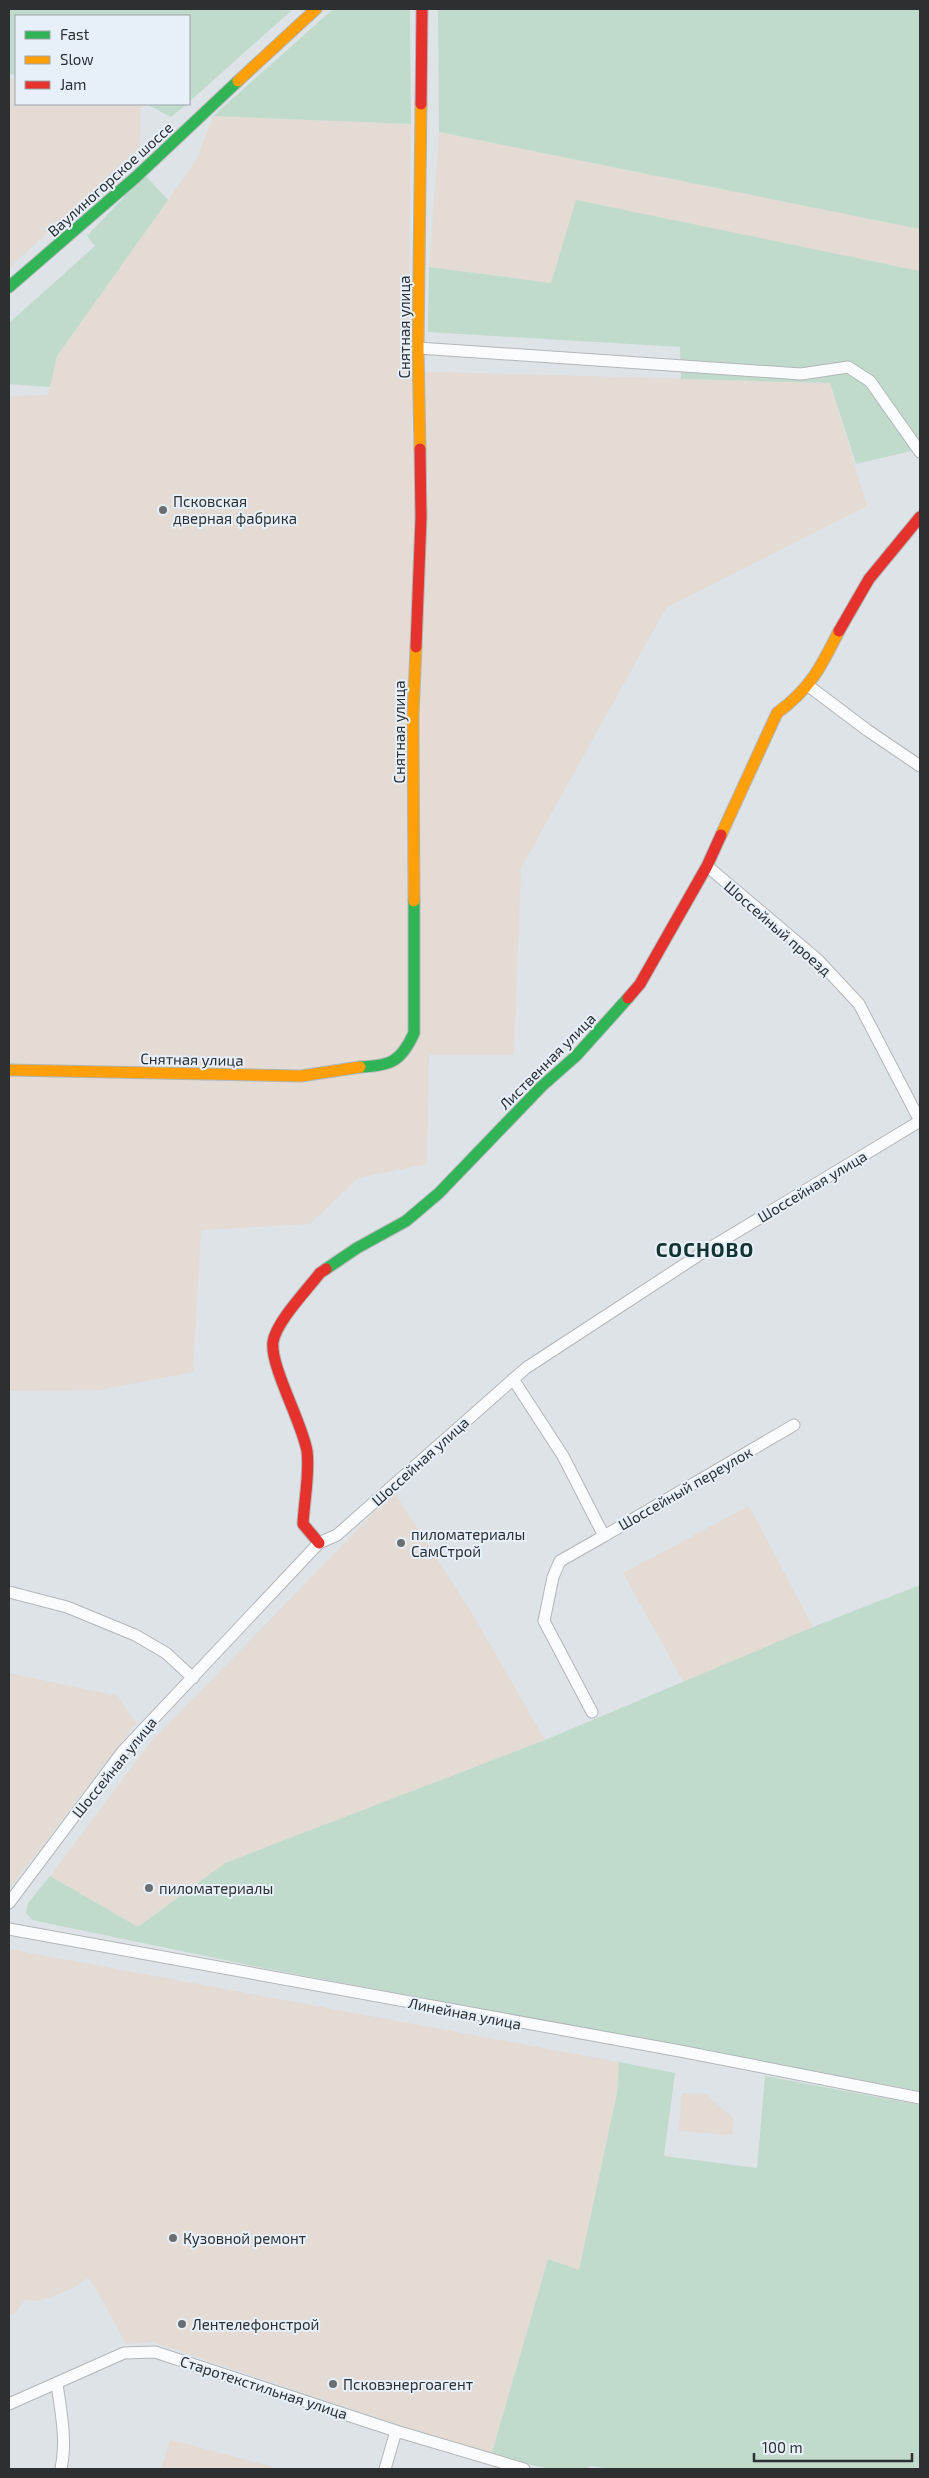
<svg xmlns="http://www.w3.org/2000/svg" width="929" height="2478" font-family="'Exo 2',sans-serif">
<rect width="100%" height="100%" fill="#dee3e8"/>
<path fill="#e3dbd4" d="M9,78l7,1v25l125,1 -1,43 -131,120z
M213,116l198,8 -3,247 422,12 37,123 -201,102 -145,260 -7,187h-85l-2,109 -69,14 -48,46 -109,6 -8,142 -93,18 -91,1v-995l39,-1 9,-39 140,-197z
M439,132l481,97v42l-344,-70 -25,82 -122,-16z
M394,1492l79,123 72,125 -320,123 -87,64 -88,-51 99,-132z
M749,1506l64,121 -129,56 -61,-110z
M9,1673l109,23 18,27 -127,166z
M9,1949l610,113 -2,31 -38,178 -31,-12 -57,197 -339,-114 -26,2 -32,-59 -7,-7 -15,11 -33,12 -14,-1 -10,13 -6,3z
M682,2093l24,1 28,25 -2,16 -53,-4z
M170,2440l21,5 89,24h-119z"/>
<path fill="#c0dbcb" d="M9,9h284l-104,93v-86h-173v59l-7,-1z
M333,9h77l1,115 -198,-8z
M438,9h482v220l-481,-97z
M146,104h41l-16,13z
M145,175l23,25 -111,156 -7,31 -41,-3v-61l86,-77 -8,-10z
M576,200l344,71v166l-9,14 -55,13 -26,-81 -149,-4 -1,-32 -252,-15 1,-65 122,16z
M920,1585v506l-662,-124 -226,-47 -6,-7 2,-10 22,-27 88,51 87,-64 320,-123 268,-113z
M619,2062l56,11 -11,83 93,12 8,-92 155,29v364h-309l-21,-3 -4,3h-36l-59,-13 57,-197 31,11 38,-177z"/>
<g fill="none" stroke-linecap="round" stroke-linejoin="round">
<defs>
<path id="street" d="M418,348l383,26 47,-7 22,14 50,71
M810,687l57,43 53,36
M707,866l111,94 41,44 61,117
M513,1379l50,77 41,80 190,-111
M9,1592l58,15 68,28 31,18 27,25
M592,1712l-48,-91 9,-44 7,-16 44,-25
M9,1903l114,-152 196,-208 18,-8 189,-167 179,-117 215,-130
M9,1929l671,122 240,47
M57,2384c4,28 10,57 4,85
M9,2404l115,-51 31,-1 241,79 128,38
M385,2469l11,-38"/>
<path id="fast" d="M9,287l127,-110 102,-96
M360,1067c30,-1 41,-5 54,-34v-132
M326,1269l31,-21 49,-27 33,-28 103,-107 34,-30 52,-58"/>
<path id="slow" d="M238,81l78,-72
M420,449l-2,-101 3,-244
M721,835l56,-122c33,-24 44,-46 62,-82
M414,901l-1,-185 3,-69
M9,1070l292,6 59,-9"/>
<path id="jam" d="M421,104l1,-95
M839,631l30,-52 51,-62
M416,647l5,-129 -1,-69
M628,998l12,-14 67,-118 14,-31
M319,1543l-16,-19c1,-22 7,-52 4,-73 -5,-29 -37,-85 -34,-109 3,-20 34,-52 47,-69l6,-4"/>
</defs>
<use href="#street" stroke="#b2b6b9" stroke-width="13"/>
<use href="#fast" stroke="#b2b6b9" stroke-width="13"/>
<use href="#slow" stroke="#b2b6b9" stroke-width="13"/>
<use href="#jam" stroke="#b2b6b9" stroke-width="13"/>
<use href="#street" stroke="#fafbfc" stroke-width="11"/>
<use href="#fast" stroke="#30b455" stroke-width="11"/>
<use href="#slow" stroke="#ff9f0a" stroke-width="11"/>
<use href="#jam" stroke="#e5322d" stroke-width="11"/>
</g>
<g fill="#6a6f72" stroke="#e7f0f9" stroke-width="2">
<circle cx="163" cy="510" r="5"/>
<circle cx="401" cy="1543" r="5"/>
<circle cx="149" cy="1888" r="5"/>
<circle cx="173" cy="2238" r="5"/>
<circle cx="182" cy="2324" r="5"/>
<circle cx="333" cy="2384" r="5"/>
</g>
<g text-anchor="middle" dominant-baseline="central" stroke-width="4" stroke-linejoin="round" paint-order="stroke">
<g font-size="15" fill="#2c3033" stroke="#e7f0f9">
<text transform="translate(110 179) rotate(-42)">Ваулиногорское шоссе</text>
<text transform="translate(404 327) rotate(-90)">Снятная улица</text>
<text transform="translate(399 732) rotate(-90)">Снятная улица</text>
<text transform="translate(778 928) rotate(41)">Шоссейный проезд</text>
<text transform="translate(192 1059) rotate(1)">Снятная улица</text>
<text transform="translate(547 1061) rotate(-45)">Лиственная улица</text>
<text transform="translate(812 1186) rotate(-31)">Шоссейная улица</text>
<text transform="translate(420 1461) rotate(-42)">Шоссейная улица</text>
<text transform="translate(685 1488) rotate(-30)">Шоссейный переулок</text>
<text transform="translate(114 1767) rotate(-51)">Шоссейная улица</text>
<text transform="translate(465 2013) rotate(11)">Линейная улица</text>
<text transform="translate(264 2387) rotate(18)">Старотекстильная улица</text>
</g>
<g font-size="15" fill="#2c3033" stroke="#e7f0f9" text-anchor="start">
<text x="173" y="501">Псковская<tspan x="173" dy="17">дверная фабрика</tspan></text>
<text x="411" y="1534">пиломатериалы<tspan x="411" dy="17">СамСтрой</tspan></text>
<text x="159" y="1888">пиломатериалы</text>
<text x="183" y="2238">Кузовной ремонт</text>
<text x="192" y="2324">Лентелефонстрой</text>
<text x="343" y="2384">Псковэнергоагент</text>
</g>
<g font-size="20" font-weight="bold" letter-spacing="1" fill="#12332f" stroke="#e7f0f9">
<text x="705" y="1249">СОСНОВО</text>
</g>
</g>
<rect width="929" height="2478" fill="none" stroke="#2c3033" stroke-width="20"/>
<rect x="15" y="15" width="175" height="90" fill="#e7f0f9" stroke="#9ca3aa"/>
<rect x="25" y="31" width="25" height="8" fill="#30b455" stroke="#9ca3aa"/>
<text x="60" y="40" font-size="15" fill="#2c3033">Fast</text>
<rect x="25" y="56" width="25" height="8" fill="#ff9f0a" stroke="#9ca3aa"/>
<text x="60" y="65" font-size="15" fill="#2c3033">Slow</text>
<rect x="25" y="81" width="25" height="8" fill="#e5322d" stroke="#9ca3aa"/>
<text x="60" y="90" font-size="15" fill="#2c3033">Jam</text>
<path d="M754 2453v8h158v-8" fill="none" stroke="#2c3033" stroke-width="2.5"/>
<text x="762" y="2453" font-size="15" fill="#2c3033" stroke="#e7f0f9" stroke-width="4" paint-order="stroke">100 m</text>
</svg>
